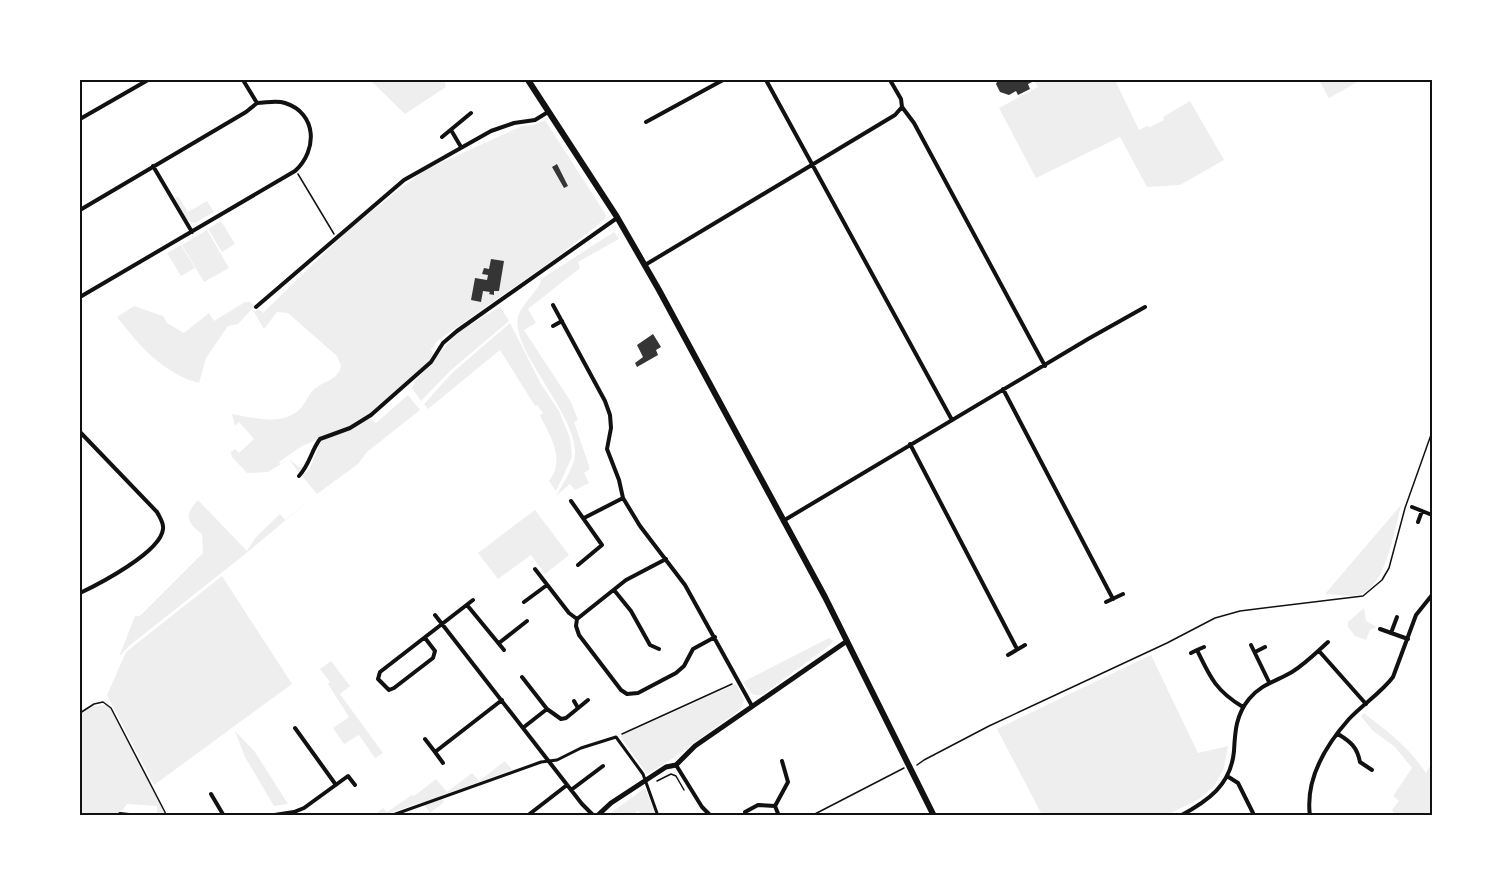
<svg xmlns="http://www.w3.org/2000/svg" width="1512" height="895" font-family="'Fira Sans',sans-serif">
<rect width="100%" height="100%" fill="#fff"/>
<path fill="#eee" d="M370,80h74l2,7 -41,27z
M1034,80h81l24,50 8,-4 3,1 14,-7 -1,-3 27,-16 34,59 -44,25 -33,2 -27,-50 -84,41 -37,-70 39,-21z
M1319,80h42l-32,18z
M545,120l61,95 -1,4 -49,39 -119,83 -6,8 2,4 -3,7 -69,61 -59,25 -23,16 1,2 9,-5 10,8 7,-1 -7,7 -10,-14 -21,13 -21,1 -15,-16 -1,-5 4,-3 4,4 15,-14 -15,-17 -4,4 -3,-12c21,4 51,12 68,-5 7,-7 9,-17 17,-22 11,-7 21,-8 24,-21l-4,-10 -49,-43 -11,-1 -13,17 -10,-17 4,-3 5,4 85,-83 75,-59 99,-45 12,-1z
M178,196l10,16 19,-11 7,11 -19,11 -9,-3 -12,-21z
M221,221l14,23 -13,8 -14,-23z
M207,230l22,38 -25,14 -22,-37z
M614,232l5,7 -41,23 2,6 -52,41 8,14 -12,7 47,72 7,18 -4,2 16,47 -6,4 5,10 -14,7 -5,-6 -14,12c7,-13 18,-28 19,-42 3,-40 -69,-108 -56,-140 4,-10 15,-20 21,-30l1,-5z
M181,245l14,23 -14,8 -14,-23z
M245,302h5l5,4 -17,18 -10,2 -22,32 -7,25c-37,-10 -59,-37 -82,-66l17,-11 29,10 4,7 17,10 25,-20 5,8z
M500,307l9,14 -59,50 -29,30 -9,-13 4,-8 42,-48z
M510,323l31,61 18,27 11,27 2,19 -16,34 -7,-10c17,-23 1,-44 -9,-66l3,-2 -6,-8 -2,1 -35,-56 -72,59 -4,-5 29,-32z
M408,395l12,15 -53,42 -9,12 -41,30 -73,61 -115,91 -10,11 16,-41h5l63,-63 -1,-19c-16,-12 -18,-19 -4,-34l49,51 9,-14 24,-23 5,6 32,-26 -15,-18 8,-8 11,-27 31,-12 17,-11 7,5z
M1401,505c-6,23 -15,84 -43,90 -10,2 -23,-1 -33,-1z
M535,510l34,45 -24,19 -14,-19 -33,24 -20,-26z
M222,576l70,108 -138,101 -47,-90 19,-43z
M1364,608l2,13 11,6 -7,3 -4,10 -11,-4 -7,-9v-5z
M829,638l4,3 -3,4 -68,50c-11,2 -14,-5 -19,-13z
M1151,655l47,98 30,-7 -4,22 -10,18 -15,13 -32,16h-125l-45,-86z
M331,661l19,25 -10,8 43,59 -8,5 -16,-23 -15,9 -11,-16 16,-11 -21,-33 2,-2 -10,-13z
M736,684l8,16 -3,9 -68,49 -26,16 -27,-38z
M107,705l3,2 56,108h-9v-9l-30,-2 -4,6 -3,1 -1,4h-39v-103l6,-5z
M1364,713c25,20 44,33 62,60l6,-11v53h-37l-3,-5 7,-9 -6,-5 19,-28 -17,-21 -23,-17 -11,-14z
M235,731l20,21 33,52 -14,2 -29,-49z
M505,761l7,9 -72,26 4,6 -14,11 -8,-11 -38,13 -11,1 10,-8 4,4 25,-17 2,1 22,-17 11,13 25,-19 7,8z
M645,788l11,27h-14l-4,-4 -6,4h-24z"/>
<path fill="#353535" d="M998,80h32l2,2 -4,2 2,5 -12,6 -2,-4 -7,4 -9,-3 -4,-8z
M557,164l11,22 -4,2 -12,-21z
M491,259l13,2 -5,30h-5v4l-5,-1 1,-2 -7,-1 -2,11 -10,-2 4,-22 12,2 1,-5 -6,-1 2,-6 5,1z
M653,334l8,13 -5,3 2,5 -21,12 -2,-4 8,-6 -6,-12z"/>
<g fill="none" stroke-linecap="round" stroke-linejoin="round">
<path stroke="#111" stroke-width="1.5" d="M298,174l36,60
M80,713l14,-9 9,-2 8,6 56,108
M622,734l110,-50
M917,765l7,-5 65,-34 178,-83 48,-25 25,-7 123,-15 19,-16 7,-12 16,-60 27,-76
M657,781l14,-7 5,2 8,14
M811,816l93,-48"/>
<path stroke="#111" stroke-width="3" d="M390,816l151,-54 16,-2 24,-12 35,-11 27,37 15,42"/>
<path stroke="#111" stroke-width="4" d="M766,80l186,340
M890,80l11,19 1,8 12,16 131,243
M80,119l68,-39
M646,122l77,-42
M451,130l10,17
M442,137l29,-24
M153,166l39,66
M80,210l166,-98 11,-9
M645,265l250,-150 7,-8
M80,297l215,-126c23,-21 22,-58 -10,-68 -9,-3 -19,0 -28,0l-14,-23
M553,305l52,96 5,14 1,13 -4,21 12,31 4,18 17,28 45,59 67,121
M256,307l148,-127 87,-49 23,-8 21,-3 13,-8
M553,326l9,-5
M1003,389l110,210
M80,432l77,80c3,6 7,11 6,17 -2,23 -64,55 -83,64
M910,444l107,205
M299,476c11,-12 12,-25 21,-37l30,-11 21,-13 60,-53 12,-19 14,-12 160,-113
M571,501l31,44 -24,20
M1412,507l20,8
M584,518l39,-20
M783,521l305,-182 57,-32
M1418,522l4,-11
M666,559l-40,21 -49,39 -1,7 3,9 42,55 6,4 11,-1 38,-20 8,-7 9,-17 22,-12
M535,569l34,44 8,6
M614,590l17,21 19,34 9,4
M524,602l23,-17
M1106,602l17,-8
M467,605l37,45
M435,615l147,189 12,12
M1380,629l28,10
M1391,633l6,-16
M425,638l10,13 -2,7 -39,30 -5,2 -11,-11 2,-7 93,-72
M499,643l28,-22
M1251,645l18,37
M1204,647l-7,3c13,27 19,41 46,57
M1319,651l47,53
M1255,652l10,-5
M1191,653l6,-3
M1008,655l17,-10
M522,677l25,32 14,10 5,-1 22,-18
M574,701l4,7
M524,727l23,-18
M295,728l41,57
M1338,734c13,8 19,13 22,28l12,8
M425,739l10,13
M443,763l-8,-11 67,-52
M676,765l26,42 9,9
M1227,776l11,7 15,30
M571,790l32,-24
M211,794l13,22
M745,812l13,-7 17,1
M120,814l9,1
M454,815l1,1
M268,816l26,-4 10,-4 44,-32 7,9
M527,816l40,-31
M779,816l-4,-10 13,-24 -6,-21
M1180,816c28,-15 51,-31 54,-65 1,-20 2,-36 15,-52 12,-15 28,-18 43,-27 13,-8 25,-20 36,-30
M1310,816c-5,-36 16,-71 39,-97 14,-15 32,-26 44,-42l23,-62 16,-20"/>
<path stroke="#111" stroke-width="5" d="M597,816l14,-13 55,-36 10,-2 19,-19 152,-105"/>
<path stroke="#111" stroke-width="6" d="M528,80l89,137 42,73 166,307 109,219"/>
</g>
<rect width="1512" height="895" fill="none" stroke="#ffffff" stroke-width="162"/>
<rect x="81" y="81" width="1350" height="733" fill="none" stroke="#111" stroke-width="2"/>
</svg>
